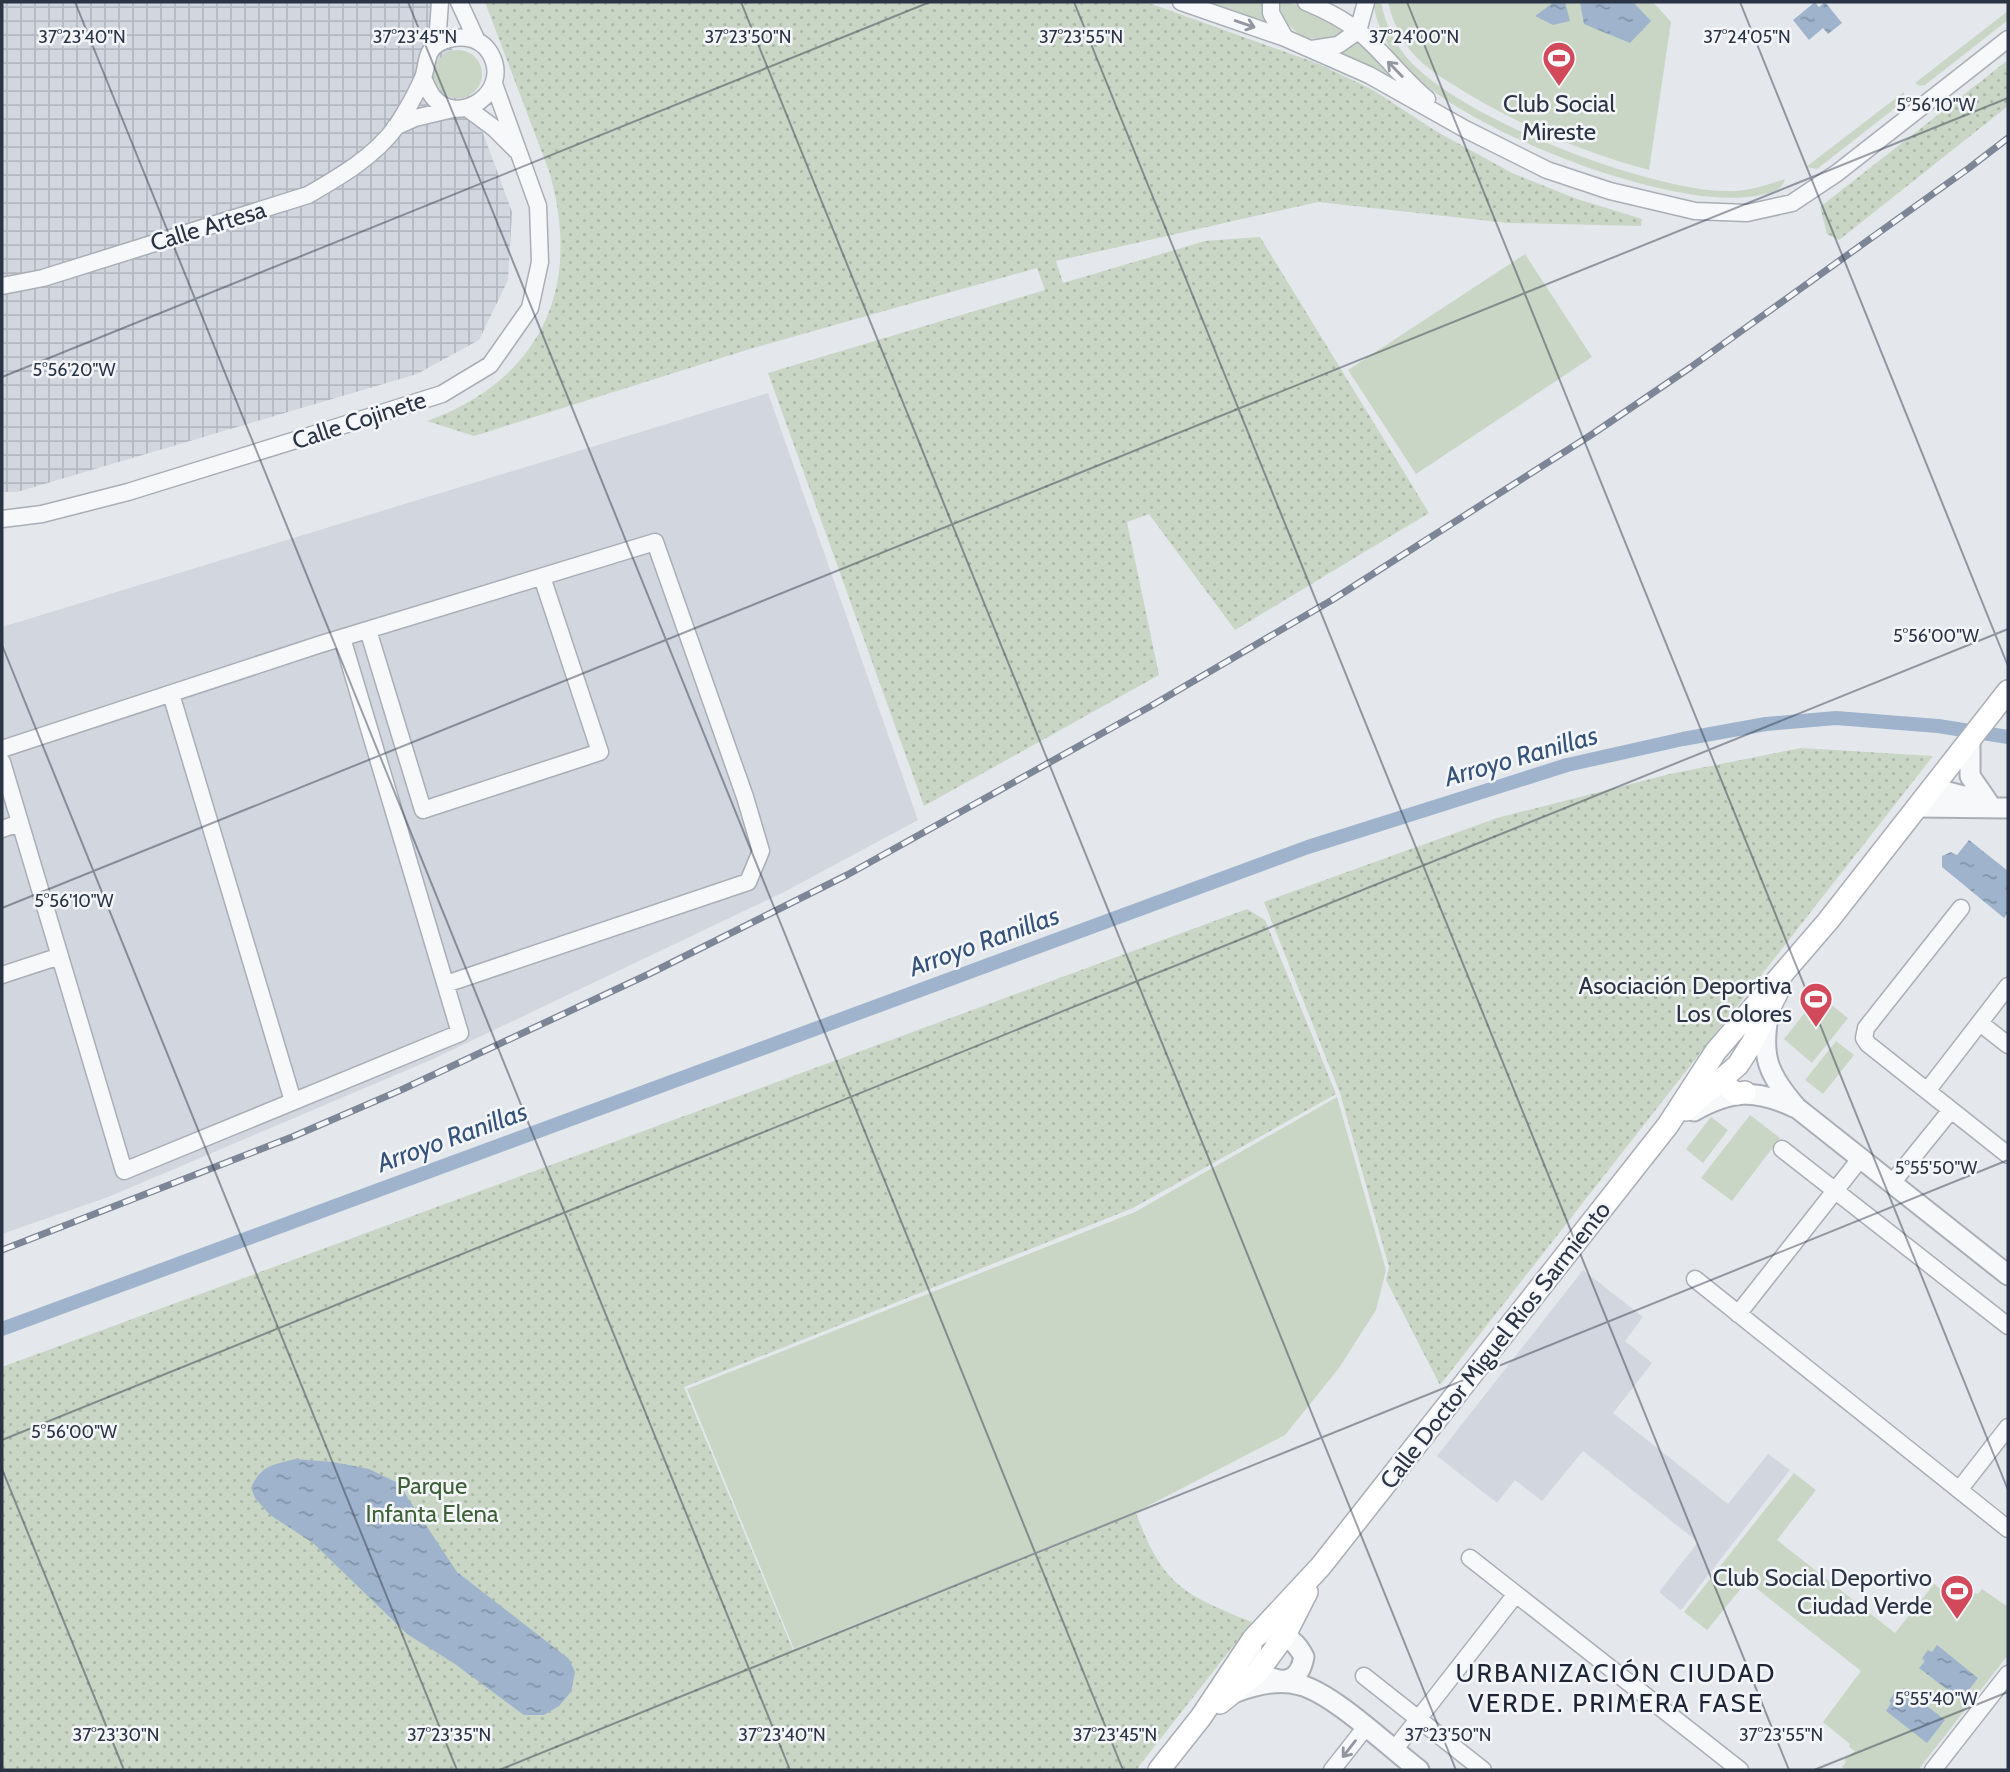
<svg xmlns="http://www.w3.org/2000/svg" width="2010" height="1772" font-family="Cabin,sans-serif">
<defs>
<pattern id="industrial-grid" width="8" height="8" patternUnits="userSpaceOnUse" patternTransform="scale(1.75)"><rect width="8" height="8" fill="#d2d6de"/><path d="M0 4h8M4 0v8" fill="none" stroke="#b4b8c0"/></pattern>
<pattern id="park-dots" width="8" height="8" patternUnits="userSpaceOnUse" patternTransform="scale(1.75)"><rect width="8" height="8" fill="#c9d6c5"/><path d="M2 2h.1M6 6h.1" fill="none" stroke="#adb8ab" stroke-width="1.8" stroke-linecap="round"/></pattern>
<pattern id="water-ripples" width="26" height="14" patternUnits="userSpaceOnUse" patternTransform="scale(1.75)"><rect width="26" height="14" fill="#9fb4cc"/><path d="M2 4q2-2 4 0t4 0M15 11q2-2 4 0t4 0" fill="none" stroke="#8293a7"/></pattern>
</defs>
<rect width="100%" height="100%" fill="#e4e7ec"/>
<path fill="#d2d6de" d="M768,393l150,427 -134,72 -351,167 -325,138 -106,37v-607z
M1583,1270l60,47 -18,24 27,22 -39,50 115,91 40,-50 22,16 -109,140 -22,-18 39,-50 -115,-91 -41,50 -27,-21 -18,23 -60,-47z"/>
<path fill="url(#industrial-grid)" d="M2,2h433l77,210 -4,68 -29,60 -62,34 -400,118h-15z"/>
<path fill="#c9d6c5" d="M1204,2h60l5,21 -3,1z
M1279,2c20,0 52,15 65,30 -28,18 -60,2 -65,-30z
M1373,2h8c4,21 13,41 27,57 53,60 235,129 315,132 22,1 41,-5 62,-12 -3,13 -18,15 -30,17 -86,15 -295,-67 -353,-132 -15,-17 -26,-40 -29,-62z
M1388,2h265l18,20 -22,148c-62,-17 -124,-42 -179,-75 -21,-13 -44,-25 -60,-45 -11,-14 -18,-31 -22,-48z
M2008,11v9l-83,65 -5,1 -5,-3z
M1358,41l36,36 -2,3 -50,-27v-2z
M434 74a24 24 0 1 1 48 0a24 24 0 1 1-48 0Z
M1904,92v9l-87,68 -11,-2z
M1525,254l67,103 -176,117 -68,-104z
M1819,995l29,23 -36,45 -28,-24z
M1836,1041l18,14 -31,39 -18,-14z
M1337,1097l49,173 -10,40 -37,58 -54,67 -147,76 -344,138 -107,-260 448,-177z
M1750,1115l30,23 -48,63 -31,-23z
M1711,1117l17,13 -25,33 -17,-14z
M1794,1473l22,17 -39,50 118,93 39,-49 22,17 3,-3 10,7 6,-12 3,1 4,-5 26,18v48l-90,115h-71l-5,-3 4,-5 -2,-2 11,-9 -6,-4 1,-3 -27,-22 38,-51 -114,-90 -40,49 -23,-18z"/>
<path fill="url(#park-dots)" d="M485,2h661l173,62 54,26 61,40 78,43 62,25 68,21 -1,7 -133,-3 -190,-21 -262,59 7,22 142,-42 55,-4 169,276 -194,117 -86,-116 -22,8 32,153 -235,131 -156,-433 277,-83 -8,-22 -284,80 -279,88 -47,-15c115,-42 156,-134 122,-250z
M2008,60v46l-169,134 -12,-6 -7,-27z
M1801,748l132,8 -493,629 -54,-105 3,-13 -49,-174 -76,-191 233,-84 173,-44z
M1247,909l18,11 71,174 -203,114 -449,179 109,263 343,-137c27,73 47,81 116,109l-116,148h-1134v-403z"/>
<path fill="url(#water-ripples)" d="M1554,2h11l5,19 -17,4 -18,-9z
M1580,2h53l18,19 -21,22 -46,-19z
M1815,2l4,5 6,-5 17,21 -14,11 -5,-6 -14,12 -16,-20z
M1969,840l39,31v42l-4,5 -62,-51v-11l9,-4 6,3z
M295,1459l38,3 36,7 29,14 59,89 112,87 6,13 -4,20 -12,14 -15,9h-20l-69,-51 -48,-30 -94,-91 -43,-28 -15,-17 -4,-10c10,-23 22,-23 44,-29z
M1937,1645l41,33 -17,22 -42,-32 6,-7 -3,-3 6,-8 4,2z
M1904,1688l41,32 -18,23 -41,-32 5,-8 -2,-2 6,-9 4,2z"/>
<g fill="none" stroke-linecap="round" stroke-linejoin="round">
<path stroke="#9fb4cc" stroke-width="14" d="M2,1329l1306,-482 259,-82 116,-26 83,-15 70,-6 102,8 70,11"/>
<defs>
<path id="minor" d="M459,2l18,39
M1181,2l104,36 84,37 96,54 82,41 63,21 85,20 52,2 45,-10 45,-30 171,-134
M1271,2v11l14,25
M1306,2c17,7 37,17 52,29 25,20 44,48 69,68
M437,44l3,-42
M1312,49l26,-4 20,-14 8,-29
M467,108l27,20 22,22
M395,127l20,-9 38,-9
M2,286l41,-8 265,-83c31,-18 66,-38 88,-68 9,-14 19,-31 26,-47 6,-12 2,-29 17,-37 17,-9 40,-8 51,10 23,39 -32,75 -57,44 -4,-5 -7,-13 -10,-19
M2,519l40,-5 86,-22 184,-57 130,-41 48,-29 40,-57 10,-46 -2,-56 -44,-122
M368,630l55,180 177,-58 -58,-175
M171,694l122,407
M2,749l316,-104 337,-103 90,255 16,54 -13,31 -302,102
M2,762l122,409 336,-138 -118,-395
M2,829l18,-6
M1961,908l-95,120 -2,10 4,6 140,111
M2,975l58,-19
M1980,1023l28,22
M1927,1091l81,-105
M1782,1149l226,177
M1892,1183l59,-73
M1695,1279l313,250
M1738,1314l122,-155
M1959,1490l49,-63
M1470,1558l270,212
M1364,1676l119,94
M1394,1750l122,-156
M1332,1770l33,-42
M1933,1770l75,-96"/>
<path id="tertiary" d="M1970,742v34l18,26
M1932,788l55,14
M1917,807l91,1
M1769,1012c-9,44 -1,63 28,96l211,167
M1694,1111c37,-21 61,-22 100,-4
M1274,1631c15,6 23,12 30,26 -6,30 -25,26 -46,15l-7,-20 2,-13 12,-7z
M1236,1692c21,-8 43,-13 64,-7 33,8 90,63 119,85"/>
<path id="secondary" d="M1720,1081l17,13 8,-2
M1686,1110l52,-45 14,-22 25,-50
M1220,1703l38,-31 27,-37 22,-43
M1159,1770l42,-53 52,-78 68,-73 347,-441 48,-74 112,-130 180,-230"/>
</defs>
<use href="#minor" stroke="#a9aeb7" stroke-width="19"/>
<use href="#tertiary" stroke="#a9aeb7" stroke-width="23"/>
<use href="#secondary" stroke="#a9aeb7" stroke-width="24"/>
<use href="#minor" stroke="#f7f8fa" stroke-width="16"/>
<use href="#tertiary" stroke="#f7f8fa" stroke-width="19"/>
<use href="#secondary" stroke="#fff" stroke-width="21"/>
<defs>
<path id="rail" d="M2,1250l290,-113 109,-47 250,-117 196,-98 304,-169 181,-106 259,-165 100,-68 278,-199 39,-30"/>
</defs>
<use href="#rail" stroke="#7d8696" stroke-width="7"/>
<use href="#rail" stroke="#f4f6f9" stroke-width="4.5" stroke-dasharray="13" stroke-linecap="butt"/>
</g>
<defs><path id="oneway-shaft" d="M-6 0H5M1.5-3L5.5 0L1.5 3" fill="none" stroke-width="1.6" stroke-linecap="round" stroke-linejoin="round" transform="scale(1.75)"/></defs>
<g stroke="#9196a0">
<use href="#oneway-shaft" transform="translate(1245 24) rotate(19)"/>
<use href="#oneway-shaft" transform="translate(1395 69) rotate(-134)"/>
<use href="#oneway-shaft" transform="translate(1349 1749) rotate(128)"/>
</g>
<path fill="none" stroke="#2b3445" stroke-width="2" stroke-opacity="0.45" d="M75,2l715,1768M408,2l715,1768M741,2l715,1768M1074,2l715,1768M1407,2l601,1488M1740,2l268,664M2,377l928,-375M2,645l455,1125M2,908l2006,-810M2,1440l2006,-811M2,1469l122,301M499,1770l1509,-610M1814,1770l194,-78"/>
<defs>
<symbol id="stadium-pin" viewBox="-11 -11 22 30"><path d="M0 17L-7.5 6A9.5 9.5 0 1 1 7.5 6Z" fill="#d1495b" stroke="#f4f6f9"/><path d="M0-5a6.5 5 0 1 0 0 10a6.5 5 0 1 0 0-10ZM-3.5-1.8h7v3.6h-7Z" fill="#fff"/></symbol>
</defs>
<g fill-rule="evenodd">
<use href="#stadium-pin" x="1540" y="39" width="38" height="52"/>
<use href="#stadium-pin" x="1797" y="980" width="38" height="52"/>
<use href="#stadium-pin" x="1938" y="1572" width="38" height="52"/>
</g>
<g text-anchor="middle" dominant-baseline="central" stroke-width="5" stroke-linejoin="round" paint-order="stroke">
<g font-size="24" fill="#2b3445" stroke="#f4f6f9" text-anchor="end">
<text x="1559" y="103" text-anchor="middle">Club Social<tspan x="1559" dy="28">Mireste</tspan></text>
<text x="1792" y="985">Asociación Deportiva<tspan x="1792" dy="28">Los Colores</tspan></text>
<text x="1932" y="1577">Club Social Deportivo<tspan x="1932" dy="28">Ciudad Verde</tspan></text>
</g>
<g font-size="24" fill="#2b3445" stroke="#f4f6f9">
<text transform="translate(208 226) rotate(-17)">Calle Artesa</text>
<text transform="translate(359 420) rotate(-18)">Calle Cojinete</text>
<text transform="translate(1495 1345) rotate(-52)">Calle Doctor Miguel Rios Sarmiento</text>
</g>
<g font-size="24" fill="#3f6138" stroke="#f4f6f9">
<text x="432" y="1485">Parque<tspan x="432" dy="28">Infanta Elena</tspan></text>
</g>
<g font-size="26" font-style="italic" fill="#34527a" stroke="#f4f6f9">
<text transform="translate(1521 756) rotate(-16)">Arroyo Ranillas</text>
<text transform="translate(984 941) rotate(-20)">Arroyo Ranillas</text>
<text transform="translate(452 1137) rotate(-20)">Arroyo Ranillas</text>
</g>
<g font-size="26" letter-spacing="2" fill="#1d2536" stroke="#f4f6f9">
<text x="1616" y="1673">URBANIZACIÓN CIUDAD<tspan x="1616" dy="30">VERDE. PRIMERA FASE</tspan></text>
</g>
</g>
<g font-size="18" text-anchor="middle" fill="#2b3445" stroke="#f4f6f9" stroke-width="5" stroke-linejoin="round" paint-order="stroke">
<text x="82" y="43">37°23'40"N</text>
<text x="415" y="43">37°23'45"N</text>
<text x="748" y="43">37°23'50"N</text>
<text x="1081" y="43">37°23'55"N</text>
<text x="1414" y="43">37°24'00"N</text>
<text x="1747" y="43">37°24'05"N</text>
<text x="1936" y="111">5°56'10"W</text>
<text x="74" y="376">5°56'20"W</text>
<text x="1936" y="642">5°56'00"W</text>
<text x="74" y="907">5°56'10"W</text>
<text x="1936" y="1174">5°55'50"W</text>
<text x="74" y="1438">5°56'00"W</text>
<text x="1936" y="1705">5°55'40"W</text>
<text x="116" y="1741">37°23'30"N</text>
<text x="449" y="1741">37°23'35"N</text>
<text x="782" y="1741">37°23'40"N</text>
<text x="1115" y="1741">37°23'45"N</text>
<text x="1448" y="1741">37°23'50"N</text>
<text x="1781" y="1741">37°23'55"N</text>
</g>
<rect width="2010" height="1772" fill="none" stroke="#2b3445" stroke-width="7"/>
</svg>
